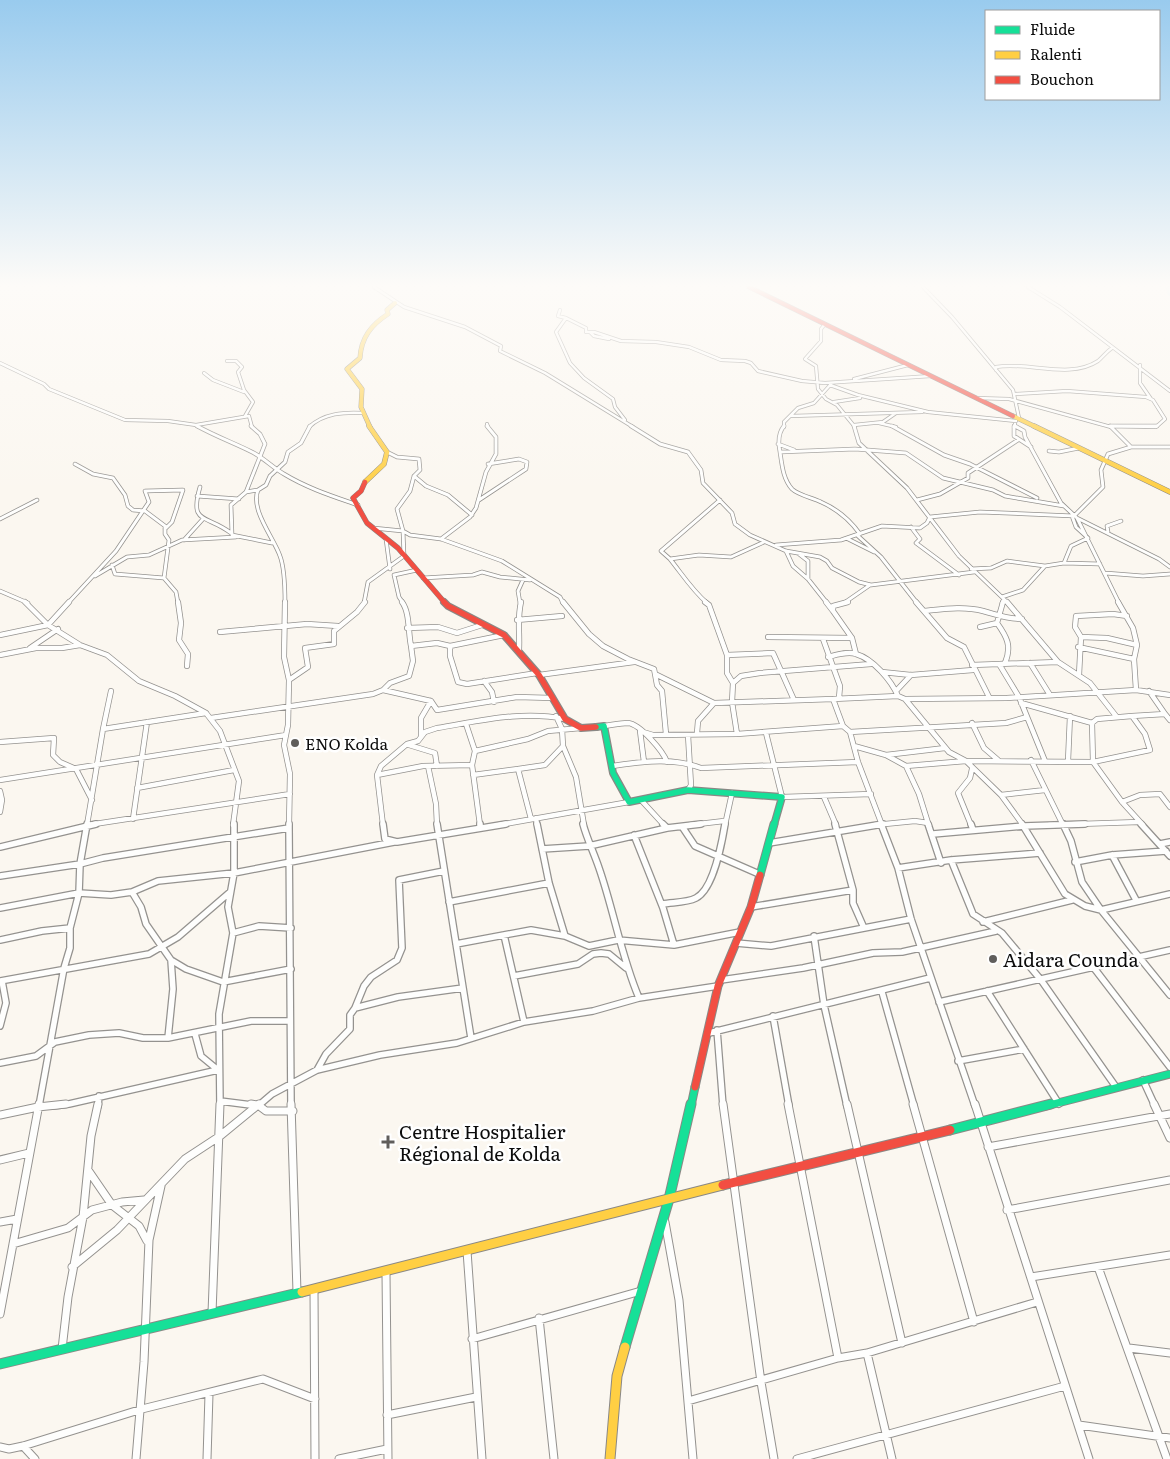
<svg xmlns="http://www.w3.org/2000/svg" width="1170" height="1459" font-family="Literata,serif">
<rect width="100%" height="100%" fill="#fbf7f0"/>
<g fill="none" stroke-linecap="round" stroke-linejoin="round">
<path fill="#c4edf8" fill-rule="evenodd" d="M1165,287h4l1,9 -2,-1z"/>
<defs>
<path id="street-far4" d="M374,287l30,20 61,20 36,19 -1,5 45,22 88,54
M923,287l29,30 61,73 6,28
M1028,287l32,20 110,84
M560,310l-2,6 8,2
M825,324l-4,5v12l-16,18 11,7 2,23 8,10 11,6 18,22
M590,332l4,4 15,3
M227,361h9l6,6 -4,5 6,18 9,12 -8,14
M0,363l44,21 5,5 76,31 43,1 28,4 53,-9 3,11
M1140,365v18l11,16
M996,370v-3c32,-6 73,13 102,-6 5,-4 8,-9 14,-13
M204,373l9,7 31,12
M854,379l54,-14
M830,385l28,10 70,17 88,9
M1014,394l53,-3 79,6 7,3 12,19 -9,8 -46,-1
M977,398l32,1 102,28
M834,402l26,-4
M791,416l131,-4
M625,420l-10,-13 -2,-8 -29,-21 -14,-15 -14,-31 10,-14 20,10v4h8l27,9 35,1 33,5 32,13 24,1 6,2 7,8 44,10 23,2 106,-7
M879,423l17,4
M487,424l1,3
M854,425l29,-3 13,-9
M197,426l2,1
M1015,426l2,1
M309,427c15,-14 35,-15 54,-14
M784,427v-5l14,-14 16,-5 17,-19
M1014,427l1,-3"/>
<path id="street-far3" d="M197,426c18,10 37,17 55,26 12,6 21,16 32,22 23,14 48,22 74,31
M631,426l29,18 28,8 13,18 2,13 29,30 3,11 15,11 36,16 34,6 7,4 5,7 27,14 12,3 103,-13
M854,426l5,17 48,45 52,68 49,47
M892,426l52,29 26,9 67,34
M1014,426v10l17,11
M1015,426l9,5 1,6 36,66 16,15 82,41 11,8
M1110,426l20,20
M1111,426h46
M778,444l16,6
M1049,451l10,1 20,-4
M387,452l10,5 22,2 1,11 -6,6 -4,15 -13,18 6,22 7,4 31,4 61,22 58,36 3,6
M780,452c-2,-10 -2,-19 4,-26
M75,464l18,10 20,4 12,17 3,11 5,4 12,1 20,15v8l4,6 -5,38
M414,476l12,10 22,9 24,20
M200,487c-11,38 6,27 31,46
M258,490c-8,20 16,48 22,66 5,13 5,33 5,47
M246,492l19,-48 -5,-10 -9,-8
M197,496l42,3
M479,500l47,-31 1,-7 -8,-3 -31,5
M917,500l23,-6 28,-16v-5l50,-33
M1072,516l4,11 11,10
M930,517l50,-5 94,4 29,-29 -2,-17 7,-16 23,-7h39
M1077,518l42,85
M0,519l37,-19
M911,527l9,12 -4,4 43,32
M1108,532l-1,-6 14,-5
M860,534c-10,-14 -23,-25 -39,-32 -8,-4 -23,-7 -29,-13 -9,-10 -10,-24 -12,-37l75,-3 51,4 37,25 50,12 12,6 59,10
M858,536l23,21 36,46
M386,539l4,30
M441,539l29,-22 6,-9 10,-36 10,-18v-17l-9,-11
M848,539l26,13
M184,540l19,-21
M272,543l-40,-8 -1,-30 15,-13 12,-2 8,-5 4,-9 15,-14 3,-10 13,-9 9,-17
M776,545l65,-5 41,-14 38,2 7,-5 3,-6
M786,551l7,15 15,13 19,24
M799,554l9,7v18
M670,559l-9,-8 59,-51
M1064,563l7,-17 17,-8
M112,565l3,9 49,4 12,14 2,11
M971,569l20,-1 16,-7 38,5
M1105,573l38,3 27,-2
M95,576l32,-19 22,-2 33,-15 54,-3
M423,578l50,-3 9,-3 18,5 30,3
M0,591l28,12
M1002,597l21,-7 22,-24 19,-3 36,1
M68,603l48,-52 33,-49 -4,-11 38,-1 -11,32 -7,7
M364,603l4,-21 36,-26 -1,-25 -30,-3
M403,603l-4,-6 -5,-22 23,-5
M520,603l-2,-12 5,-11
M707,603c-15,-13 -25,-29 -37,-44l29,-4 32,2 33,-15
M844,603l26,-18
M1002,603l2,-4"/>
<path id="street-far2" d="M25,602l23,23 32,20 27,10 32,26 36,15 31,17 -103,16 -16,96
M178,602l3,21 -2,17 9,14 -1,12
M285,602l-1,55 5,23
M402,602c8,11 6,30 9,44
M563,602l26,32 14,12 25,13 26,10 1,5 59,29 119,-4 10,27 7,6 8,30 24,63
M705,602l4,3 18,50
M826,602l7,9
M848,602l-15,4v5l19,27 4,16
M916,602l31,36 17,9 25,50
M1003,602l-6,21c10,14 15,23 8,40
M1007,602l51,60 32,21 26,33
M924,611c20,-2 40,-5 59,0 15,4 23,8 39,8
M517,620l45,-4
M980,627l17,-4
M407,628l31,-1 19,6 25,-8
M220,632l87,-8 31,2
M0,635l48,-10 21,-23
M768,637l84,1
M1081,637l-6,-10 1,-11 37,-2 14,2
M823,639l17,47 -1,12
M450,646v10l8,26 9,2 70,-11
M1078,647l56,12
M30,648l28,-19
M519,650c1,-17 -2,-31 2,-48
M0,655l36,-7h26l18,-3
M828,657c8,-2 19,-6 28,-3 17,5 35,26 42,42
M1030,663l20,32
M972,665l27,-1
M882,672l29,3 62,-5
M655,674l2,11 5,6 4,43
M539,675l95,-13
M1079,675l2,-38 26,1 30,7
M484,681l8,11 2,10
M733,683l8,-7 19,-3 111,-9
M383,690l7,-7 19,-7 4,-15 -2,-15 26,-3 13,3 54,-11
M1136,690l34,5
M896,691l15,-16
M1149,691l16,23
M833,699l65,-3 7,3 44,53 17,9 35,34 22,30
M905,699l102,-1 129,-8 -2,-31 3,-14 -4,-17 -15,-26
M794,700l-21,-47 -46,2v18l6,10 -1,19 5,32 106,-8
M1021,703l71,20
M206,713l14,18 19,50 -6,44
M1132,716l33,-2 5,6
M1132,716l13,18 5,16 -57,12 -1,-39 5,-4z
M211,718l162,-24 10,-4 48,11 6,9 80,-13 35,1
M972,723l12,25 14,12
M466,724l9,27
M604,726c8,-1 17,-3 24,-3 12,1 35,28 39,39
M103,729l8,-38
M850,732l156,-9 21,-6
M697,733l1,-12 16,-18
M766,733l16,64 89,-3
M688,735l3,50 -3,5
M421,736v-18l10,-17
M0,742l54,-4 -1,17 7,7 16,7 16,31
M409,745l26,8 2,13
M563,746l13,31 8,48
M854,746l32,9 20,11 60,-5 127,1
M886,755l59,-7
M1031,760l32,65
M1045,761l-26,-64 -20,-33 59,-2
M1068,761l2,-45
M644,762l-4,-31 13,4 84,-1
M1093,762l29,40 21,23
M428,766l8,38 1,21
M612,766c30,-4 60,-9 89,2l157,-6
M906,766l13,28 9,29
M518,769l27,-4 18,-19 -1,-17 -6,-13
M377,775l46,-9 49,-1
M473,775l45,-6 13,50
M0,780l286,-45
M137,788l97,-18
M0,791l2,9 -2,12
M1001,795l44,-5
M824,797l12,28
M641,800l23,25
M1122,802l18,-7 20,-1 10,13
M536,818l1,7
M133,819l14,-97
M88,825l202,-31
M289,825l1,-51 -6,-29 4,-20 1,-45 19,-13 -3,-19 29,-4v-13l23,-19 8,-10
M383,825l-6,-50 4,-9 26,-22 11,-3 7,-9 12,-4c43,-7 85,-18 128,-9
M480,825l-8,-60 3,-14 53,-12 20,-8 33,-3
M499,825l130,-23
M690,825l34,-4
M725,825l7,-32
M875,825l40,-4 13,2 1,2
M971,825l-13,-32 12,-15 2,-9
M1049,825l90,-3"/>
<path id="street-far1" d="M87,824l-7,40 23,-6 186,-30 2,278
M383,824l2,15 12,3 109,-18
M437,824l34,214
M480,824v3
M537,824l12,59 16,53
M583,824c4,15 11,29 16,44 15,43 22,88 40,130
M663,824l4,4
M835,824l18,66v13l11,25
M881,824l17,44 13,51 64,187
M928,824l13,39
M971,824l2,6
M1022,824l43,70 20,12 16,4 69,-16
M1063,824l8,17 11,41 19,28 69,85
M1141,824l29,32
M289,828v-4
M683,828l12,18 64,28
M933,834l91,-8 61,-2
M634,835l29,73 11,37
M769,843l114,-19
M1160,844l10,-2
M0,847l96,-23
M542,849l47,-3 78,-18 34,-4
M1112,855l24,45
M951,860l22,54 29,19 39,47 75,107
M1075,862l37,-7 54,-4
M898,868l53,-8 89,-7
M0,876l80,-12 -1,29 -9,35v20l-6,20 -25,138
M132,892l9,15 5,17 25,36 2,29 -5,49
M449,902l100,-19
M662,904c11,-2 24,-1 34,-6 18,-9 26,-56 29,-74
M751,907l102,-17
M0,908l79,-15 32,2 21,-3 26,-11 76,-8 160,-31
M983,922l89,-22
M233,933l26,-7 32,2
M504,935l20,87
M814,936l10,69 23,101
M0,940l42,-9 28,-3
M736,943l35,3 140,-27
M456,944l75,-14 34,6 24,10 29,-6 56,5 66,-13
M171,960l15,9 37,13 68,-13
M1094,968l76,99
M514,976l64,-12 15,-10 8,-1 8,1 17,14
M721,980l82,-12 70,-15 29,-1 94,-21
M0,981l149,-27 29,-17 51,-44
M987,991l72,113
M882,992l32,114
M939,1002l231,-52
M355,1008l9,-22 7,-9 26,-17 5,-12 -3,-68 45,-9
M773,1016l16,90
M0,1026l6,-23 -4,-22
M717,1030l6,76
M709,1033l221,-55
M195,1034l6,22 17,14
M958,1061l66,-12
M0,1063l36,-7 19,-14 34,-7 30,-2 24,5h25l83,-17h38
M317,1070l9,-16 24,-25v-14l5,-7 43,-11 65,-9
M1143,1080l12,26
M220,1101l39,5
M53,1106l16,-2 149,-34
M98,1106l1,-10
M220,1106l-1,-92 14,-81 -5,-26 6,-34v-49
M258,1106l14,-12 45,-24 63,-15 77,-12 67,-21 69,-11 46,-13 79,-12"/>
<path id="street" d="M251,1104l7,1 8,6h27
M291,1104l6,188
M723,1104l38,278 13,77
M788,1104l50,254
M847,1104l55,239
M913,1104l61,218
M975,1104l114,355
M1154,1104l16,34
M0,1115l38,-8 28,-3
M988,1147l182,-33
M0,1160l29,-7
M88,1170l24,35 27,21 8,15
M1007,1210l163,-30
M0,1222l17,-3
M665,1222l14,78 14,159
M13,1244l55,-16 24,-18 30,-8 22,-2
M467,1251l15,208
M72,1267l45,-37 68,-71 35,-23 39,-32
M1098,1267l69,192
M386,1273l2,186
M1031,1277l139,-22
M314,1289l1,170
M212,1313l8,-209
M0,1314l39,-210
M539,1318l15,141
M472,1339l169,-48
M1129,1348l41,5
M62,1349l6,-52 15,-80 8,-81 7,-32
M867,1353l25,106
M688,1401l150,-43 29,-5 170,-51
M387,1415l89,-18
M1079,1425l91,13
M23,1446l12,13
M0,1447l9,2 14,-3 119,-37 121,-30 52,20
M136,1459l8,-97 5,-122 12,-54
M207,1459l2,-65
M339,1459l48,-10
M797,1459l268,-73"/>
<path id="fast-far2" d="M596,727l8,-1 9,47 16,29 59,-12 94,7 -8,28"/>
<path id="fast-far1" d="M760,875l14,-51
M691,1106l4,-19
M1046,1106l124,-32"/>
<path id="fast" d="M950,1130l101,-26
M625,1347l44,-148 22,-95
M0,1364l302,-72"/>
<path id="slow-far2" d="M1013,416l23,11
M370,427l-9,-20 1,-18 -15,-20 13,-11c1,-20 11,-33 28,-44l-1,-4 8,-7"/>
<path id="slow-far1" d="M1034,426l136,66
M365,482l19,-18 3,-12 -18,-26"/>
<path id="slow" d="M302,1292l421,-107
M610,1459l7,-83 8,-29"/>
<path id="jam-far4" d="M749,287l264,129"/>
<path id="jam-far3" d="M365,482l-4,9 -8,7 14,25 31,25 47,55"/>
<path id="jam-far2" d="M444,602l4,4 56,29 35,40 26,44 16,9 15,-1"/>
<path id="jam-far1" d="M695,1087l23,-101 33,-79 9,-32"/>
<path id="jam" d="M723,1185l227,-55"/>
</defs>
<use href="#street-far4" stroke="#94928f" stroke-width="4"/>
<use href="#street-far3" stroke="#94928f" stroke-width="4.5"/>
<use href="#street-far2" stroke="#94928f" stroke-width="6"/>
<use href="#street-far1" stroke="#94928f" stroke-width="8"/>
<use href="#street" stroke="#94928f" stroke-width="9"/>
<use href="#fast-far2" stroke="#8a8885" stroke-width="8"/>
<use href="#fast-far1" stroke="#8a8885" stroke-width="9"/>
<use href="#fast" stroke="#8a8885" stroke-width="11"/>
<use href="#slow-far2" stroke="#8a8885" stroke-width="5"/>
<use href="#slow-far1" stroke="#8a8885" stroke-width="5.5"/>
<use href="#slow" stroke="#8a8885" stroke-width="11"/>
<use href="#jam-far4" stroke="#8a8885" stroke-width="5"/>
<use href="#jam-far3" stroke="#8a8885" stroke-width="5.5"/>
<use href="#jam-far2" stroke="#8a8885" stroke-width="8"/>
<use href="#jam-far1" stroke="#8a8885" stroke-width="9"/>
<use href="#jam" stroke="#8a8885" stroke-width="11"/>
<use href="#street-far4" stroke="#fefefd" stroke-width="2.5"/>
<use href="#street-far3" stroke="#fefefd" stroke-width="3"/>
<use href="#street-far2" stroke="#fefefd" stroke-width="4.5"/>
<use href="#street-far1" stroke="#fefefd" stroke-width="5.5"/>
<use href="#street" stroke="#fefefd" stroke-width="7"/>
<use href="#fast-far2" stroke="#16e098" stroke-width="5.5"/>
<use href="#fast-far1" stroke="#16e098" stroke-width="7"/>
<use href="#fast" stroke="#16e098" stroke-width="9"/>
<use href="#slow-far2" stroke="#ffcf43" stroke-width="4"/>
<use href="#slow-far1" stroke="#ffcf43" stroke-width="4.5"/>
<use href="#slow" stroke="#ffcf43" stroke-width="9"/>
<use href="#jam-far4" stroke="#f24e42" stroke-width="4"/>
<use href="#jam-far3" stroke="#f24e42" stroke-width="4.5"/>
<use href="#jam-far2" stroke="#f24e42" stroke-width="5.5"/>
<use href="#jam-far1" stroke="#f24e42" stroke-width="7"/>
<use href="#jam" stroke="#f24e42" stroke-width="9"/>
</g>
<linearGradient id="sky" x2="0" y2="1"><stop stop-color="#99cbee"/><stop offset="0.58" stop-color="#fdfbf8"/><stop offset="1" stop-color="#fdfbf8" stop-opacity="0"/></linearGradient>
<rect width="1170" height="492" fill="url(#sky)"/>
<g fill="#605e5c" stroke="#fff" stroke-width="2">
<circle cx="295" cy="743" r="5"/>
<circle cx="993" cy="959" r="5"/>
<path d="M385.5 1134.5h5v5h5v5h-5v5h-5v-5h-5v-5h5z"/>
</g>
<g text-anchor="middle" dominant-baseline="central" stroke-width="5" stroke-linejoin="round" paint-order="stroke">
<g font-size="16" fill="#0c0c0c" stroke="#fff" text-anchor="start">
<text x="305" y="743">ENO Kolda</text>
</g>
<g font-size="19" fill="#0c0c0c" stroke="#fff" text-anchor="start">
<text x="1003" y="959">Aidara Counda</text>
<text x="399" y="1131">Centre Hospitalier<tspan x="399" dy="22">Régional de Kolda</tspan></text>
</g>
</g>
<rect x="985" y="10" width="175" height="90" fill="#ffffff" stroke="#9e9e9e"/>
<rect x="995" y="26" width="25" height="8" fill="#16e098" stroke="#9e9e9e"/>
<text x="1030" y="35" font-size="15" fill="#0c0c0c">Fluide</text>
<rect x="995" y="51" width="25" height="8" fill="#ffcf43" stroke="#9e9e9e"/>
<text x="1030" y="60" font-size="15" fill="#0c0c0c">Ralenti</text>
<rect x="995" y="76" width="25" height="8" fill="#f24e42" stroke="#9e9e9e"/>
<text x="1030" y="85" font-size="15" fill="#0c0c0c">Bouchon</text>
</svg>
